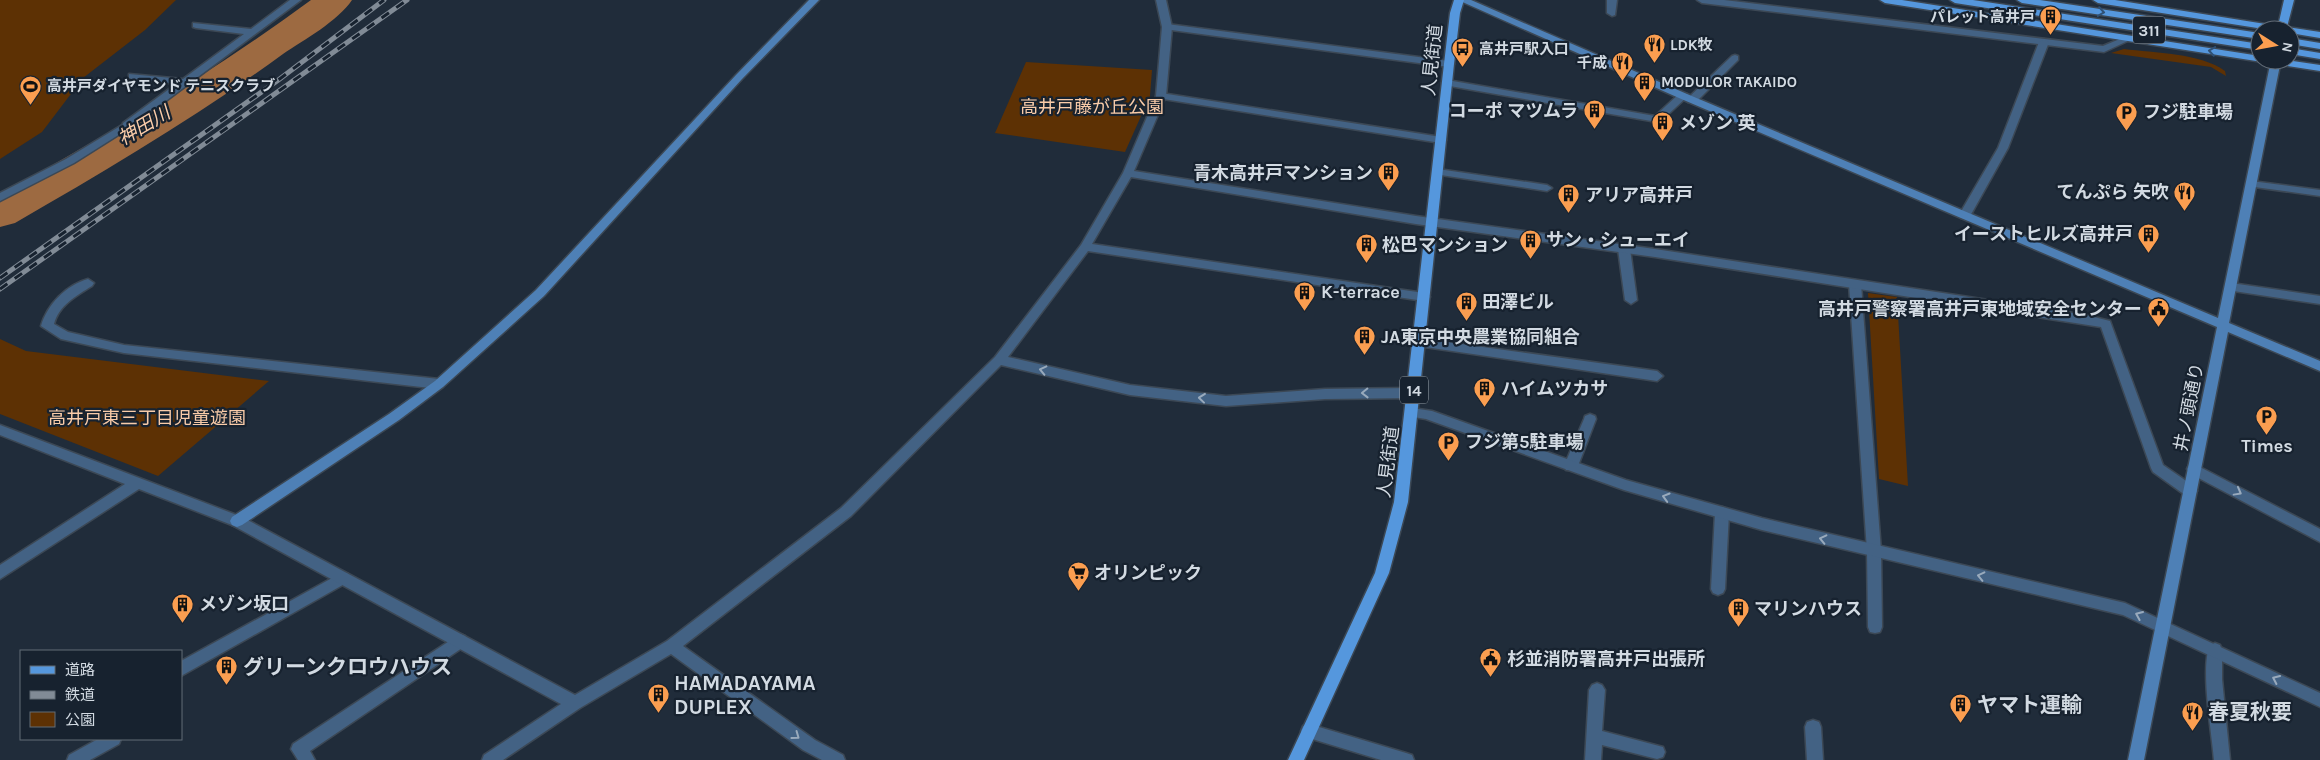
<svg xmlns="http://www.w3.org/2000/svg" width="2320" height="760" font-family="Karla,'Noto Sans JP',sans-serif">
<rect width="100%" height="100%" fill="#202c3a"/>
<path fill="#5d3104" d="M0,0h176l-31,30 -62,48 -41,54 -42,27z
M2124,49c30,4 77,4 101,22l1,5 -15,-9 -100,-14z
M1026,62l126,8 -2,26 -25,56 -130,-19z
M1868,293l29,4 11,189 -29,-7z
M0,339l26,12 243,30 -111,95 -158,-62z"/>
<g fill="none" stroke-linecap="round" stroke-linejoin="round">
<path fill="#9d6a41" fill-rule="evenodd" d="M311,0h41c-14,21 -48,40 -69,54 -85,62 -176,116 -268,169l-15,4v-32c107,-60 212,-122 311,-195z"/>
<defs>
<path id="lane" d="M290,0h11l-170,127h-8v-4l53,-39 -44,-5 -3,-1v-4l54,5 61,-45 -48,-6 -3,-1v-4l58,6z
M1607,0h10l-2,15 -3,1 -5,-3z
M1697,0h27l379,46 24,-10 5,3 -28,13 -402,-49z
M1167,24l282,37 5,3 -5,3 -285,-38v-4z
M1735,55l3,1v4l-42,42h-8v-4l44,-42z
M1447,80l208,36 24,-22h8l1,2 -27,25 -4,1 -213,-37 -2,-2z
M1161,93l280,44 5,3 -5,3 -284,-45 -1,-2z
M1438,169l109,16 5,3 -5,3 -113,-17 -1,-2z
M2251,181l69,9v6l-73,-10 -1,-2z
M1624,245l6,4 7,51 -6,4 -6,-4 -7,-51z
M88,279l6,4 -2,3c-16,10 -33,19 -38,38l14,8 56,13 315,34 6,5 -6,5 -315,-36 -63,-14 -20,-13c6,-21 25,-41 47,-47z
M1855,280l6,4 20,267 1,76 -2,5 -5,1 -5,-1 -2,-5 -1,-76 -18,-267z
M2231,283l89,13v8l-93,-14 -2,-3 2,-3z
M1418,338l239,33 6,5 -6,5 -239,-35 -6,-4z
M1590,414l5,2 1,3 -18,47 -2,4h-10l-2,-4 20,-47 1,-3z
M1722,507l5,2 2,4 -4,76 -2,4 -5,2 -5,-2 -2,-4 4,-76 2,-4z
M343,572l5,2 2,4 -2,4 -167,94v-15z
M460,634l5,2 2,5 -2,5 -155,105 5,9h-17l-7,-11 2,-5z
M2215,643l5,2 2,5v29l8,81h-16c-2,-26 -14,-93 -4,-115z
M1597,683l5,2 3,5 -3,41 61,16 2,5 -2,5 -6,2 -55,-14 -1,15h-16l4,-70 3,-5z
M1813,720l6,2 2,5 2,33h-16l-2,-33 2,-5z
M98,739h23l-2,5 -29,16h-23l2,-5z"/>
<path id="street" d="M1156,0h10l6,27 -6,69 -32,75 282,45 239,33 431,66 24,6 53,144 32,22 2,4 -2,4 -5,1 -5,-1 -32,-23 -2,-4 -50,-141 -446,-70 -239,-33 -285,-47 -39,67 332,49 6,4 -6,4 -336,-50 -80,106 122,28 96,11 99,-7 88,-1 4,2 2,3 -2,3 -4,2 -88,1 -99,7 -96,-11 -129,-30 -150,151 -168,130 132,94 28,15 2,5h-23l-19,-10 -132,-96 -91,54 -77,52h-21l2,-5 77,-51 -329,-179 -93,-36 -139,90v-14l125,-81 -125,-49v-10l242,92 333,178 92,-54 174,-133 154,-151 86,-112 42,-72 33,-77 6,-69z
M2044,39l5,3 -41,106 -39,70h-8l-2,-3 39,-67 41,-106z
M127,122l4,1v4l-57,36 -74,38v-8l66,-34z
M1412,408l20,3 194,69 136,38 363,85 195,90v14l-197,-92 -361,-85 -138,-40 -198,-71 -19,-3 -1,-3 1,-3z
M2194,464l126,65v13l-131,-69 -2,-4 2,-4z
M1309,724l97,29 6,2 2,5h-33l-72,-22 -6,-2 -2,-5 2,-5z"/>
<path id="secondary" d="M809,0h10l-77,79 -198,217 -101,91 -44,33 -157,105 -5,2 -5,-2 -2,-4 2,-4 157,-103 46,-33 101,-91 200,-215z
M1458,0h13l216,94 531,224 53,-258h10l-52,263 91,38v10l-92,-39 -84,428h-16l89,-433 -538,-229z"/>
<path id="primary" d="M1454,0h10l-4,13 -6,51 -46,438 -19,71 -85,187h-16l87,-187 19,-71 50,-438 6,-51z
M1880,0h22l358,56v4h26l34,5v6l-435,-68z
M1950,0h23l287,44v6l-305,-47z
M2017,0h23l220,33v6l-238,-36z
M2093,0h22l163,26 6,-26h10l-7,27 33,5v6l-30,-5v-3h-20l-172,-27z
M2290,38l30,5v6l-30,-5z
M2290,48l30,5v6l-30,-5z"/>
</defs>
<use href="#lane" stroke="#3c4855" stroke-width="3"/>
<use href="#street" stroke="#3c4855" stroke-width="3"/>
<use href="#secondary" stroke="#3c4855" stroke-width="3"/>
<use href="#primary" stroke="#3c4855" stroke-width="3"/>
<use href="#lane" fill="#436284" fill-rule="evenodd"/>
<use href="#street" fill="#436284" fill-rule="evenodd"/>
<use href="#secondary" fill="#4e80b6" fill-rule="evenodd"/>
<use href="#primary" fill="#5597dd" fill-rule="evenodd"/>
<defs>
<path id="rail" d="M0,278l277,-197 107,-81
M0,289l407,-289"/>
</defs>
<use href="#rail" stroke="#818b96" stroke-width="5"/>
<use href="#rail" stroke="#17222f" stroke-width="3" stroke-dasharray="9" stroke-linecap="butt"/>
</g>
<defs><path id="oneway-chevron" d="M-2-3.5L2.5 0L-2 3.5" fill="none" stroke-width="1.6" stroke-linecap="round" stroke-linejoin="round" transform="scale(1.25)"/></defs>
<g stroke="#305175">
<use href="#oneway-chevron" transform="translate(2101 12) rotate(9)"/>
<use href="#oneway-chevron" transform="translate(2212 51) rotate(-171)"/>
</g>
<g stroke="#99aabc">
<use href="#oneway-chevron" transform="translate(1043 370) rotate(-167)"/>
<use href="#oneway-chevron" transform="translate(1365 393) rotate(179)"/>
<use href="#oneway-chevron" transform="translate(1202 398) rotate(-174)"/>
<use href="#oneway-chevron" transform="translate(2238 492) rotate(29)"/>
<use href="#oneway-chevron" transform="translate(1666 497) rotate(-164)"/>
<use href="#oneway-chevron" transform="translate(1823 539) rotate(-167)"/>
<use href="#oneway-chevron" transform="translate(1981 576) rotate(-167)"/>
<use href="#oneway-chevron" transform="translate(2139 615) rotate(-157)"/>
<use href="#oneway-chevron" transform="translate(2276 679) rotate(-155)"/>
<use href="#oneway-chevron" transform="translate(796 736) rotate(36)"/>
</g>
<defs>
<symbol id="building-pin" viewBox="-11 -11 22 30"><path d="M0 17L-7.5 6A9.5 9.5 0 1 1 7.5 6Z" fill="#fb9e50" stroke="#17222f"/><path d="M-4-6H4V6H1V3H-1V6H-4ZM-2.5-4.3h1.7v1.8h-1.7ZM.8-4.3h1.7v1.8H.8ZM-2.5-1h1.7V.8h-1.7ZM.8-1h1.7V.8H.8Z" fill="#111"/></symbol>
<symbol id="restaurant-pin" viewBox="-11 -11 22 30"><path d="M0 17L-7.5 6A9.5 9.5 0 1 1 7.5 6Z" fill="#fb9e50" stroke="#17222f"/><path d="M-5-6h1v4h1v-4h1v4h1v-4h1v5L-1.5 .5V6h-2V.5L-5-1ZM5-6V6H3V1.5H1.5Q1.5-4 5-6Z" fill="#111"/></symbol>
<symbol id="bus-pin" viewBox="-11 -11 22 30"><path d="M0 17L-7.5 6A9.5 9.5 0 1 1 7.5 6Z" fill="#fb9e50" stroke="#17222f"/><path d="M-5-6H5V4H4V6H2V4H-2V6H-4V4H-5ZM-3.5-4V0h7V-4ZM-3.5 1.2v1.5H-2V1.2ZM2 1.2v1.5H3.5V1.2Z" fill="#111"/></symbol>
<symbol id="stadium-pin" viewBox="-11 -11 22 30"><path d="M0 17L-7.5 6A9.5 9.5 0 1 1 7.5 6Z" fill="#fb9e50" stroke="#17222f"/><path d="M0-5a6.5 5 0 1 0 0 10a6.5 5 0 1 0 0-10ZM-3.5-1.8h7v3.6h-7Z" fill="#111"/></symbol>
<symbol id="parking-pin" viewBox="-11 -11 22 30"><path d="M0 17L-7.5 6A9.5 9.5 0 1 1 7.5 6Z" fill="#fb9e50" stroke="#17222f"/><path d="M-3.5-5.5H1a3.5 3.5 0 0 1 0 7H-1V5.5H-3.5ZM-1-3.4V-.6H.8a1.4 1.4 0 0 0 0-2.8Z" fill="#111"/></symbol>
<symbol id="civic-pin" viewBox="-11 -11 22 30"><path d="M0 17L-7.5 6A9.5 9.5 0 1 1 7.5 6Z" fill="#fb9e50" stroke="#17222f"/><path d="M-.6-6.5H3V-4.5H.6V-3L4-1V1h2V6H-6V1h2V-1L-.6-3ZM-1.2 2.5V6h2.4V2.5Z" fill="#111"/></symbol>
<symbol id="supermarket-pin" viewBox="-11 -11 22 30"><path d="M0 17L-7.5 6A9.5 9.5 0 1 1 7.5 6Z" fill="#fb9e50" stroke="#17222f"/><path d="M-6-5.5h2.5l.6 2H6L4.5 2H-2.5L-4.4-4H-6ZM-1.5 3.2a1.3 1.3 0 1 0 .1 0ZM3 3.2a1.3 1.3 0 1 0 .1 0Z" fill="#111"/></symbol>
</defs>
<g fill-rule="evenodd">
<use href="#building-pin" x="2038" y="4" width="25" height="34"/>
<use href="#restaurant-pin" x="1642" y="32" width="25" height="34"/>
<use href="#bus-pin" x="1450" y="36" width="25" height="34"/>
<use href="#restaurant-pin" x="1610" y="50" width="25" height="34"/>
<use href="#building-pin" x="1632" y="70" width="25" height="34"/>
<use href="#stadium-pin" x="18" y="74" width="25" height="34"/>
<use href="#building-pin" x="1582" y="98" width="25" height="34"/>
<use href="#parking-pin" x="2114" y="100" width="25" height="34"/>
<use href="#building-pin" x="1650" y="110" width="25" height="34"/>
<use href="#building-pin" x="1376" y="160" width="25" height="34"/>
<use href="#restaurant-pin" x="2172" y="180" width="25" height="34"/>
<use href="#building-pin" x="1556" y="182" width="25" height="34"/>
<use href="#building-pin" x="2136" y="222" width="25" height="34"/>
<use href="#building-pin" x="1518" y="228" width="25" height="34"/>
<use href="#building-pin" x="1354" y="232" width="25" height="34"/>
<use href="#building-pin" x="1292" y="280" width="25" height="34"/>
<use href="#building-pin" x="1454" y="290" width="25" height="34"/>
<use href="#civic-pin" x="2146" y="296" width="25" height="34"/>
<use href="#building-pin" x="1352" y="324" width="25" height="34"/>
<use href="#building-pin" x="1472" y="376" width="25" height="34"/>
<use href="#parking-pin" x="2254" y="404" width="25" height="34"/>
<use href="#parking-pin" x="1436" y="430" width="25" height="34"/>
<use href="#supermarket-pin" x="1066" y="560" width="25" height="34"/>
<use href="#building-pin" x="170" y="592" width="25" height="34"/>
<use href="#building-pin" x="1726" y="596" width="25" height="34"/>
<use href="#civic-pin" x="1478" y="646" width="25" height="34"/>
<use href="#building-pin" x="214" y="654" width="25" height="34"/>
<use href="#building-pin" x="646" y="682" width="25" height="34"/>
<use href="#building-pin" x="1948" y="692" width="25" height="34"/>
<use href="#restaurant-pin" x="2180" y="700" width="25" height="34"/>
</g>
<g text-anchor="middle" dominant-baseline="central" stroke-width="4.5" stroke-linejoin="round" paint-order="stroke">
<g font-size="15" font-weight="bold" fill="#d2dae2" stroke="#17222f" text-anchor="start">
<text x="2035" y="17" text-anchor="end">パレット高井戸</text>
<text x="1670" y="45">LDK牧</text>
<text x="1479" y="49">高井戸駅入口</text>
<text x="1607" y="63" text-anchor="end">千成</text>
<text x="1661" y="82">MODULOR TAKAIDO</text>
<text x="47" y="86">高井戸ダイヤモンド テニスクラブ</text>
</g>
<g fill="#17222f" stroke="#9aa3ac" stroke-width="1">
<rect x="2133" y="16.5" width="32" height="27" rx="4"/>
<rect x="1400" y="376.5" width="28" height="27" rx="4"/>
</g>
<g font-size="16" font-weight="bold" fill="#d2dae2">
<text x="2149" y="30">311</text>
<text x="1414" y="390">14</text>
</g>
<g font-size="18" fill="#d2dae2" stroke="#17222f">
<text transform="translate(1432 60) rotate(-84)">人見街道</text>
<text transform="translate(2189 407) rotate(-79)">井ノ頭通り</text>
<text transform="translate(1388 462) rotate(-83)">人見街道</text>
</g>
<g font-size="18" fill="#f9cba8" stroke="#17222f">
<text x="1092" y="107">高井戸藤が丘公園</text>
<text x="147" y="418">高井戸東三丁目児童遊園</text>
</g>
<g font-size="18" font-weight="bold" fill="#d2dae2" stroke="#17222f" text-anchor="start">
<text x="1578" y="111" text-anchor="end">コーポ マツムラ</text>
<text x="2143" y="112">フジ駐車場</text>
<text x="1679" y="123">メゾン 英</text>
<text x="1373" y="173" text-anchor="end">青木高井戸マンション</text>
<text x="2169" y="192" text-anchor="end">てんぷら 矢吹</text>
<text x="1585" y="195">アリア高井戸</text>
<text x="2133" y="234" text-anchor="end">イーストヒルズ高井戸</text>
<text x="1546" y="240">サン・シューエイ</text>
<text x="1382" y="245">松巴マンション</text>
<text x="1321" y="292">K-terrace</text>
<text x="1482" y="302">田澤ビル</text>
<text x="2142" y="309" text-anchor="end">高井戸警察署高井戸東地域安全センター</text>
<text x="1381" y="337">JA東京中央農業協同組合</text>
<text x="1501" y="389">ハイムツカサ</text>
<text x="1465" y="442">フジ第5駐車場</text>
<text x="2267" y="446" text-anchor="middle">Times</text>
<text x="1094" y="573">オリンピック</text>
<text x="199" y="604">メゾン坂口</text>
<text x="1754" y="609">マリンハウス</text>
<text x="1507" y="659">杉並消防署高井戸出張所</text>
</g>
<g font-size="19" font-style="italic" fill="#facca9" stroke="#17222f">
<text transform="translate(144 126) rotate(-31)">神田川</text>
</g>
<g font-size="21" font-weight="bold" fill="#d2dae2" stroke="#17222f" text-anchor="start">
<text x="243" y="667">グリーンクロウハウス</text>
<text x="674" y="683">HAMADAYAMA<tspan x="674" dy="24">DUPLEX</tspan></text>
<text x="1977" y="705">ヤマト運輸</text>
<text x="2208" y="712">春夏秋要</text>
</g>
</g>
<rect x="20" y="650" width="162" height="90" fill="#17222f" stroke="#626c77"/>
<rect x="30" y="666" width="25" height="8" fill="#5597dd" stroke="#626c77"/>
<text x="65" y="675" font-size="15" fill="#d2dae2">道路</text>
<rect x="30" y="691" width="25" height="8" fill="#818b96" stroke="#626c77"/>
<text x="65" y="700" font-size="15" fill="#d2dae2">鉄道</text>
<rect x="30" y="712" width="25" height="15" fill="#5d3104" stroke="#626c77"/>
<text x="65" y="725" font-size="15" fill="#d2dae2">公園</text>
<g transform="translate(2275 45) rotate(101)"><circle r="24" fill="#17222f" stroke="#626c77"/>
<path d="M0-4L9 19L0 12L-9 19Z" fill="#fb9e50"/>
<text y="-8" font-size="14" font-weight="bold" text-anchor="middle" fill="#d2dae2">N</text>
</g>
</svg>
